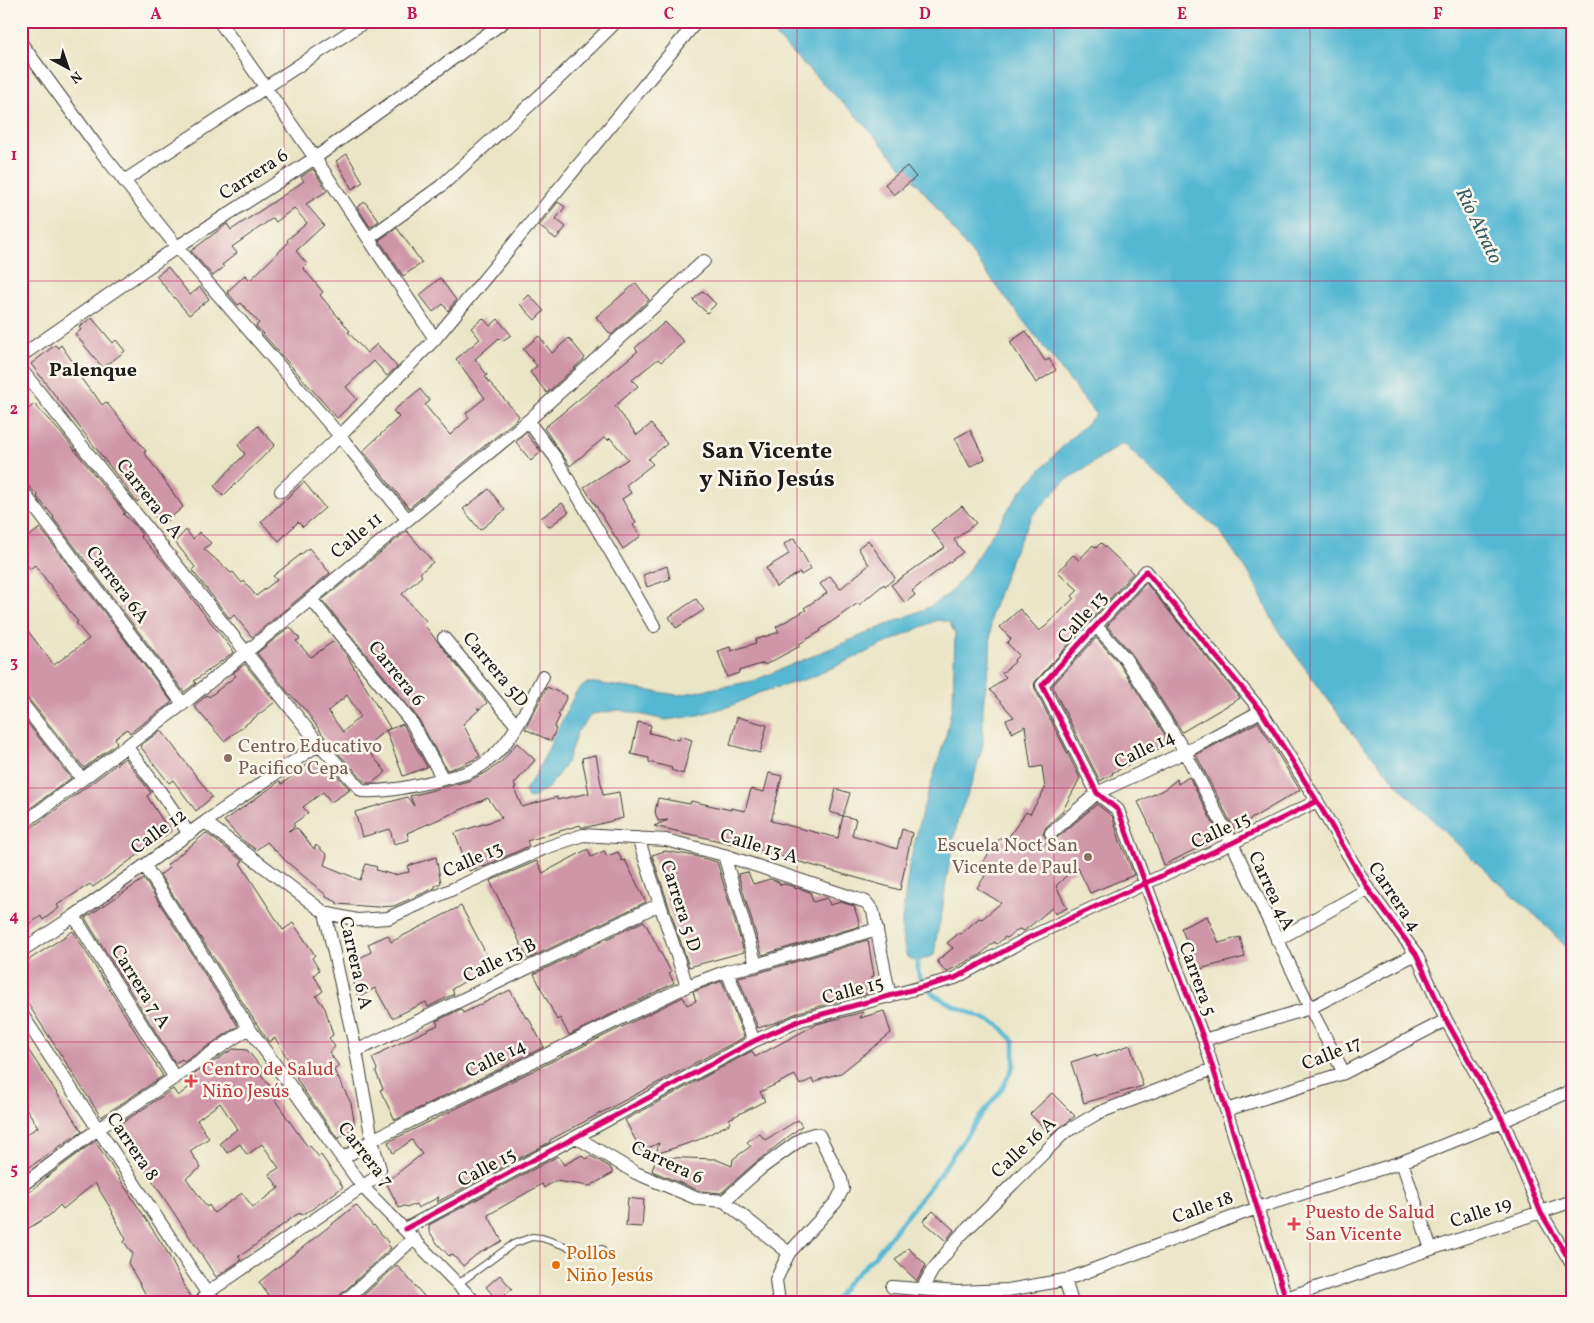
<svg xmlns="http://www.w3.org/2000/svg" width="1594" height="1323" font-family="Vollkorn,serif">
<rect width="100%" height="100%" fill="#fbf7ec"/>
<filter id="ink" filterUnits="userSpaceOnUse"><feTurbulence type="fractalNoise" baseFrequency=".02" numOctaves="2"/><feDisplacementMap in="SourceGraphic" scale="10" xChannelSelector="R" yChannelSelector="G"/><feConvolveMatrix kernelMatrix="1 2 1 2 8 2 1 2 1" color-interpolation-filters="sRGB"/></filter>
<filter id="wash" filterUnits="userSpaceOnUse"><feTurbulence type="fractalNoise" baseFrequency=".0096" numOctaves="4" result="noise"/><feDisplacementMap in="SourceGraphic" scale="20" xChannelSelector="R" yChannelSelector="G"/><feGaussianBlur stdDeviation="1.12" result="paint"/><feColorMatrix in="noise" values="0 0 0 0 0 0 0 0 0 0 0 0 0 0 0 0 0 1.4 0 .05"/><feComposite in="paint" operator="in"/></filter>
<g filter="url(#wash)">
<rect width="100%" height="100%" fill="#ebe5c7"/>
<path fill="#55b8d3" stroke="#386a78" d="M760,21h804l9,19v914l-36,-37 -63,-57 -65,-63 -56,-63 -74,-102 -29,-57 -32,-46 -36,-30 -59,-56 -58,38 -33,35 -19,38 -22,61 -1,45 -7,45v39l-10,37 -15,37 -12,64 -4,30 -5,22 -3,21 -18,7 -9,-5 -5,-21v-16l7,-54 13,-54 24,-76 7,-36 2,-67 -6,-11 -12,-2 -127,58 -52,15 -27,13 -37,10 -28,4 -46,-10 -28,4 -15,18 -10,30 -18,25 -15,10 -6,1 -3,-8 11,-16 40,-82 11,-9h8l83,12 75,-14 174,-73 22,-14 16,-19 55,-83 45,-48 31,-29 -171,-222 -62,-70z"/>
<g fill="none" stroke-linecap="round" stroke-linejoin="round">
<path stroke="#55b8d3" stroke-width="4.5" d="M834,1302l14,-20 25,-24 63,-79 40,-57 26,-33 12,-24v-24l-15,-16 -45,-19 -20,-11 -15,-19 -3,-19"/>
</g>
<g id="blocks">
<path fill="#cf96a8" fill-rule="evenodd" d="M347,154l16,28 -11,7 -16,-28z
M907,166l9,11 -22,18 -9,-11z
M313,169l14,22 -21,13 18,21 -28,26 11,13 -4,4 20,24 -3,3 30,36 -2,1 19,21 10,-9 20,23 -10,9 -13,-15 -28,26 11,12 -20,19 -81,-92 3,-3 -18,-20 -3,2 -11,-13 18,-17 5,5 38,-37 -1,-3 20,-17 -13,-15 -18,14 -3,-4 -41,29 5,6 -15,12 2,2 -11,9 -22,-25 36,-27 4,6 35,-23 38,-26 -3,-4z
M365,202l14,19 -9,6 -13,-20z
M558,202l7,5 -9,12 10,8 -10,12 -17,-13z
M397,228l25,35 -19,13 -24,-36z
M168,267l22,28 10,-8 9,12 -20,16 -33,-39z
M440,278l16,22 -8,11 -5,-7 -10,8 -13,-17z
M636,283l13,17 -38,35 -15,-18z
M703,291l13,13 -9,9 -14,-13z
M529,295l15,16 -9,9 -15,-16z
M92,318l21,25 3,-3 9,11 -22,17 -28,-34 6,-4 -2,-3z
M483,318l7,8 8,-7 13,16 -9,6 -3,-3 -24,21 12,16 -2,2 34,39 -3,4 -107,88 -46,-57 36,-34 -6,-6 27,-22 10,12 -5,4 25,30 19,-17 -3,-5 19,-15 -29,-39 24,-20 -9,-11z
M665,322l19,20 -23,20 -3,-3 -26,21 6,6 -23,20 22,29 14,-11 16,20 -19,15 5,5 -27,21 5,8 -9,6 14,24 -3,2 8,11 -18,13 -39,-62 44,-28 -18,-21 -2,2 -3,-3 -35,29 -26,-38 94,-77 -3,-3z
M1026,331l19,30 4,-2 7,11 -20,13 -26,-41z
M539,336l13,17 17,-15 16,20 -38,35 -17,-21 7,-6 -14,-17z
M55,345l3,3 3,-3 18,26 -2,2 15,20 1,-1 9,13 4,-3 40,49 -2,1 39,55 -21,18 -21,-26 -4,3 -106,-138z
M34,404l28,30 63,79 -2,1 11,10 8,11 -2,1 22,24 72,92 -40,29 2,2 -12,9 -131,-174 1,-1 -17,-20 1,-1 -17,-18v-62z
M258,426l17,19 -52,51 -9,-10 31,-32 -7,-9z
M970,430l15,29 -15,8 -15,-29z
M526,433l15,19 -10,9 -15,-19z
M304,482l21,26 -22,19 -5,-5 -19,19 -18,-19z
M489,489l16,21 -25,20 -17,-21z
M562,503l7,9 -20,15 -8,-9z
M962,506l14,17 -22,17 9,12 -40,30 -11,9 3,4 -10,8 -14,-18 54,-38 -14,-17z
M40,528l132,174 -42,31 -3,-4 -12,9 2,5 -33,25 -57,-71 -6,-3v-72l33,43 35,-26 -13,-16 2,-1 -43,-57 -5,4 -9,-12v-15z
M186,530l7,9 6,-7 12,11 -7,6 27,24 2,-1 9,11 2,-2 12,15 21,-16 -4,-4 36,-28 21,25 -78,64 -18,-22 -4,4 -38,-49 3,-3 -20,-25z
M407,531l26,31 -13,11 2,3 -20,18 26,29 -3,3 62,77 -7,6 -3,-1 2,2 -16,14 17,32 -17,9 -16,5 -29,-52 -96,-118z
M794,538l17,31 -10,6 -1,-3 -24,15 -10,-19 23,-14 -5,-10z
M868,540l27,38 -10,8 -1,-2 -25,21 -1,-2 -38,27 1,1 -22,13 1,2 -35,19 -1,-2 -26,8 1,2 -12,4 -9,-26 12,-4 1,4 25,-8 -1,-3 24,-8 -3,-5 30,-17 -2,-2 23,-15 -7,-9 10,-8 10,13 29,-24 -11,-17z
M1101,543l32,30 -99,110 1,6 45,89 -18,34 -16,15 -3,7 5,6 -2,4 3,-3 7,-2 41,-35 15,12 8,25 14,34 -44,18 -12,-25 -7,6 -2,-1 -13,13 11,22 -12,6 -3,-6 -28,23 -5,-2 -12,9 -2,-1 -8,7 -3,-2 -14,13 -34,17 -9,-11 16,-13 -6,-5 12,-10 2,1 18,-16 3,1 19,-16 -24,-15 8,-12 -8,-6 24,-33 5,4 20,-29 4,2 15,-25 -3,-23 -11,2 -6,-42 -13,7 -6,-13 8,-3 -24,-27 16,-13 -4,-4 13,-11 -1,-2 5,-5 -12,-12 4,-4 -11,-12 20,-18 19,22 7,-5 28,-28 -2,-2 6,-6 -20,-18 15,-17 6,5 14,-15 3,3z
M667,566l3,13 -23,8 -4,-12z
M1146,583l94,115 -58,34 -50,-78 -25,-28z
M696,599l8,11 -28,18 -7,-11z
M290,627l10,12 -4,2 15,16 23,-16 12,13 44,74 -3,2 16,-6 24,43 -24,9 -17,-46 -21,17 21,25 -14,11h-6l-38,-41 -22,-31 -18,-19 -31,-39zM347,695l13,21 -17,16 -15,-21z
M1096,638l23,25 51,80 -58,30 1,1 -13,7 -48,-95z
M245,664l30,38 -51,39 -30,-35 13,-11 2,2 27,-21 -3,-3z
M547,687l20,9 -9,19 2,1 -6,12 2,1 -5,12 -26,-12z
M21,715l50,63 -50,37z
M737,717l30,8 -7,28 -30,-8z
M638,722l13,3 -2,8 30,7 2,-4 11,4 -9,34 -12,-4 1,-2 -23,-6v-4l-18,-4z
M1258,722l42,68 -66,39 -38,-74z
M161,730l51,67 -16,14 -23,-31 -4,3 -29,-37z
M517,743l18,17 -21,24 2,3 -2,1 8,19 35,-10v3l32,-7 -7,-35 14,-3 7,40 16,-3 4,26 -35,9h-7l-1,-2 -53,16 2,5 -46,21 -1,-1 -13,5 -14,-38 47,-15 -14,-20 -81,35 2,7 -15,4 -4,-15 -28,8 -7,-25 52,-15 7,9 -4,-10 58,-15 19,-9 13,-9z
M125,758l26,35 -4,3 23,36 -77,55 -3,-3 -33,21 2,3 -16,12 -2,-4 -20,14v-97l5,-1z
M313,760l10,12 6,-5 21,23 -19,12 -8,-10 -20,15 5,6 -15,11 2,2 -7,5 9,-3 17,21 2,-4 11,10 -3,10 36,15 6,-16 11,3 -1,3 18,5 15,-3 -1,-6 28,-9 5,26 -6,3v2l-41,18 -17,1 -40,-3v-2l-11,-5v-2l-40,-34 -19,-19 -11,8 -15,-11 -17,-18 56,-40 2,3z
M769,773l13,3 -11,45 67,17 5,-22 13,3 -4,16 45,14 5,-20 10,4 -12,57 -150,-42 -96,-22 14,-6 -10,1 -3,-9 3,-14 32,6 1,-3 40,9v-2l14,3 6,-22 13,3z
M1189,777l31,60 -56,28 -17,-45 -9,-18 27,-13 12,-10 1,5z
M836,789l14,4 -7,23 -13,-4z
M206,833l37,28 -3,2 43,67 10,-7 22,32 -3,3 7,12 -5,5 9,16 -7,5 9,12 8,27 -4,3 6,9 -6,5 10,14 -5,4 17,33 4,23 -17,13 -33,-47 -9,-14 2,-2 -23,-38 -6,4 -13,-19 -96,-148 9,-7 -2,-3z
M588,849l3,8 13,-6 3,5 11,-4 4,9 3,-1 21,42 -118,57 -38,-78 47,-20 6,12z
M665,851l30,5 22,6 27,90 -55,15 -37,-112z
M748,872l5,12 17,-5 9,3 1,3 4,-1 11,3v2l3,-1 12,4 3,10 14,-4 3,7 11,-3 13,4 6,20 -98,29 -24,-81z
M144,879l94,147 -54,36 -2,-3 -7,4 -90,-145z
M461,906l31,59 -40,24 2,5 -26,13 -2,-5 -34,16 -17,-30 -17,10 -9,-34 22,-12 -3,-8 20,-9 3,7z
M1207,916l12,27 21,-6 5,20 -49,13 -7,-29 -2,1 -6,-14z
M644,921l27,51 -2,1 5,10 -105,52 -9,-17 -3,2 -23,-46z
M73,931l90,145 -62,41 -80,-124v-28z
M868,940l6,36 -3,1 1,12 -1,3 -72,20 -22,10 -19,6 -20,-51 20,-4z
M722,981l22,56 -194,103v2l-113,60 2,-5 -21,11 -2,-4 -7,3 -5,-1 -5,2 -13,-26 36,-28 -10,-14 -19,13 -5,-11 295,-145 4,8 9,-4 -3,-9z
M510,990l16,28 2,-1 16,30 -149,73 -15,-30 3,-1 -7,-17 1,-3 -5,-11 10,-5 -1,-1 57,-27 -2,-4 25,-12 2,4z
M884,1011l7,22 -50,40 -18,5 -9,5 -2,-4 -12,6 -5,-10 -35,17 5,9 -36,18 2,4 -33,17 -42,14 3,-11 -18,8 -16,-31 127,-69 3,6 62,-33 46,-12 -3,6z
M21,1039l61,92 -61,42v-35l17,-11 -17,-27z
M1130,1045l13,41 -59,17 -13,-41 25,-8v3z
M233,1049l14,1 17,21 -4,2 18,25 -3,2 22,32 11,15 2,-1 9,11 2,-2 22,32 -31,22 -11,6 -1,-2 -4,2 -53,39 -5,2 3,4 -25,17 -98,-149 1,-3 54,-36 5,7 19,-15 -4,-6zM220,1103l17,26 -17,14 7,10 13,-9 7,11 15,-11 17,24 -10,6 10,14 -26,19 -11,-14 -28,20 -5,-8 -2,2 -21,-29 15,-10 -11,-17 19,-13 -12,-18z
M1052,1093l23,23 -24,19 -21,-21z
M798,1120l4,6 -47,37 -34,30 -21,-2 -48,-20 4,-14 59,2 17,7 1,-7 18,-13 -4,-4 12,-9 6,7z
M95,1141l71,109 27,52h-43l-22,-39 5,-9 -9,-12 2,-3 -14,-26 1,-1 -18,-29 -32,26 -3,-4 -10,10 -29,18v-33l26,-23z
M582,1155l3,4 6,-3 19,11 3,6 -23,13 -35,-5 -11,7 -2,-4 -54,31 14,26 -26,14 -13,11 -11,-12 -3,2 -12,-13 -8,-12v-6l129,-69 6,9z
M628,1198l16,2 -2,27 -16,-1z
M356,1205l17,21 1,-1 14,17 -1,1 4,5 -52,48 -3,6h-63l-14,-20z
M933,1211l21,19 -8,11 -23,-20z
M908,1248l18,17 -9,16 -22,-21z
M397,1265l32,37h-73z
M500,1275l12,14 -14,12 -12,-14z"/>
</g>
</g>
<g filter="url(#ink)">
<use href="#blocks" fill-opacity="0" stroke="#3b3a36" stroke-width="1"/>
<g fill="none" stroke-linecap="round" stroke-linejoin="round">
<defs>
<path id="lane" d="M458,1284l55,-40 19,-7 10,1 38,13 22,-2"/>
<path id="street" d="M219,21l96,137 120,181
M21,43l77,105 79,99 163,189 67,83
M124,181l242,-160
M369,238l72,-52 116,-106 60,-59
M21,356l156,-109 138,-89 190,-137
M21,369l298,375 43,47c22,1 42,-3 64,-8 13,-3 27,-6 40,-10 41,-15 59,-61 77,-97
M528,421l27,36 99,169
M21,489l162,215
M281,491l59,-55 95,-97 262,-318
M311,599l101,124 31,56
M1096,626l29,32 60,94 47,91 78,165 34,65
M444,638l73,88
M21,702l61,77
M127,747l35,47 27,40
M205,822l120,91 31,138 16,89 -30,19
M21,825l162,-121 345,-283 176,-160
M1051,833l46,-40 88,-41 76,-41
M638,838l49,148
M724,855l32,110
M145,866l104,162 113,158 113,116
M325,913l33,7 30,-2 157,-70 38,-13 83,5 58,15 142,47 7,9 17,86
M74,916l101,162
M1277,940l91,-51
M21,951l53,-35 131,-94 114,-78
M727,971l27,70
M21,1013l186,280 7,9
M1204,1040l106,-32 106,-54
M356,1051l304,-147
M1226,1110l118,-37 102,-53
M576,1137l60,36 62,26 26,2 65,52
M1402,1162l29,87
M21,1186l77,-57 151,-101
M724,1201l36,-32 44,-32 10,-3 5,1 22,44 2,10 -7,13 -47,51 -6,12 -7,15 3,22
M405,1229l349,-188 47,-21 154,-42 73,-40 204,-95 85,-42
M1065,1280l7,22
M892,1287l65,5 51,-2 57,-10 192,-72 145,-46 101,-41 70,-31
M922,1289l10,-18 27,-34 105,-104 34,-20 115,-44
M1286,1298l287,-97
M201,1302l6,-9 168,-115 5,-9 -8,-29 315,-154 40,-15 29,-6 121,-36
M344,1302l70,-64
M1287,1302l-83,-262 -86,-230 -21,-17 -55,-108 104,-114 115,140 56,90 51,88 48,65 30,66 57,101 38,92 32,53"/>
</defs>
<use href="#lane" stroke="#3b3a36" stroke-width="8"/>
<use href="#street" stroke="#3b3a36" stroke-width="14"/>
<use href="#lane" stroke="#fff" stroke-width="6"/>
<use href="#street" stroke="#fff" stroke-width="12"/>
<defs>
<path id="cycleway" d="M405,1229l349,-188 47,-21 154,-42 73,-40 204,-95 85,-42
M1287,1302l-83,-262 -86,-230 -21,-17 -55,-108 104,-114 115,140 56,90 51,88 48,65 30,66 57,101 38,92 32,53"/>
</defs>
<use href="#cycleway" stroke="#fbf7ec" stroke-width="8"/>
<use href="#cycleway" stroke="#d6006c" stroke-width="5"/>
</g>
</g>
<path fill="none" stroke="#c2185b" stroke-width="1" stroke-opacity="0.55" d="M284,21v1281M540,21v1281M797,21v1281M1054,21v1281M1310,21v1281M21,281h1552M21,535h1552M21,788h1552M21,1042h1552"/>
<g fill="#8d6e63" stroke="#fbf7ec" stroke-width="2">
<circle cx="228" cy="758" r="5"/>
<circle cx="1088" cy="857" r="5"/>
</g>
<g fill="#e0444e" stroke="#fbf7ec" stroke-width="2">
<path d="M188.5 1073.5h5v5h5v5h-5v5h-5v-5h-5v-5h5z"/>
<path d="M1291.5 1216.5h5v5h5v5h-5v5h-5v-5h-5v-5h5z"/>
</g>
<circle fill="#e8710a" stroke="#fbf7ec" stroke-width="2" cx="556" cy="1265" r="5"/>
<g text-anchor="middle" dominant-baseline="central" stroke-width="5" stroke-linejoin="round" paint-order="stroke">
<g font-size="19" fill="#1c1c1c" stroke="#fbf7ec">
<text transform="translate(254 175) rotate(-33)">Carrera 6</text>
<text transform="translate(149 499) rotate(52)">Carrera 6 A</text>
<text transform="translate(357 536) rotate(-40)">Calle 11</text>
<text transform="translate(117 585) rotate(53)">Carrera 6A</text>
<text transform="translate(1083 618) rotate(-48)">Calle 13</text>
<text transform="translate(495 670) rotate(50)">Carrera 5D</text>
<text transform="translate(396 674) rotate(51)">Carrera 6</text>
<text transform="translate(1145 750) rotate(-26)">Calle 14</text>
<text transform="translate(1221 831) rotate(-25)">Calle 15</text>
<text transform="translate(159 832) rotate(-36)">Calle 12</text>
<text transform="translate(759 847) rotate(17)">Calle 13 A</text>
<text transform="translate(473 860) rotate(-24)">Calle 13</text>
<text transform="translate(1271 891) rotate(65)">Carrea 4A</text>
<text transform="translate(1394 897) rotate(56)">Carrera 4</text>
<text transform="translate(680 906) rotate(72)">Carrera 5 D</text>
<text transform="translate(500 961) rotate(-26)">Calle 13 B</text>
<text transform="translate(355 963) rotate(77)">Carrera 6 A</text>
<text transform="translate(1197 979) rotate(70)">Carrera 5</text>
<text transform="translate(140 987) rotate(58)">Carrera 7 A</text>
<text transform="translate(853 991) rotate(-15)">Calle 15</text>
<text transform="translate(1332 1054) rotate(-22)">Calle 17</text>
<text transform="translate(496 1059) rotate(-26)">Calle 14</text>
<text transform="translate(132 1147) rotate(56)">Carrera 8</text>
<text transform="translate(1024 1148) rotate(-43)">Calle 16 A</text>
<text transform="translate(365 1155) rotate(52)">Carrera 7</text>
<text transform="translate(667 1163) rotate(25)">Carrera 6</text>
<text transform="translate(487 1168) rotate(-28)">Calle 15</text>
<text transform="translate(1203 1208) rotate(-20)">Calle 18</text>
<text transform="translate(1481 1213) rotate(-18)">Calle 19</text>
</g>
<g font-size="19" fill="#785e54" stroke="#fbf7ec" text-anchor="start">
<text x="238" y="747">Centro Educativo<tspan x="238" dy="22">Pacifico Cepa</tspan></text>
<text x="1078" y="846" text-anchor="end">Escuela Noct San<tspan x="1078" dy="22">Vicente de Paul</tspan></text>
</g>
<g font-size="19" fill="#be3a42" stroke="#fbf7ec" text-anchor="start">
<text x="202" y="1070">Centro de Salud<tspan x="202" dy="22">Niño Jesús</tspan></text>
<text x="1305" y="1213">Puesto de Salud<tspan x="1305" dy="22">San Vicente</tspan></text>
</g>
<g font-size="19" fill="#c56008" stroke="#fbf7ec" text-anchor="start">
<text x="566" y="1254">Pollos<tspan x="566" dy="22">Niño Jesús</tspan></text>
</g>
<g font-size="20" font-style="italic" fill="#335a65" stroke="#fbf7ec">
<text transform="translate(1478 226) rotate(64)">Río Atrato</text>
</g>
<g font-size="20" font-weight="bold" fill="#1c1c1c" stroke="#fbf7ec">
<text x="93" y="371">Palenque</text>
</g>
<g font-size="24" font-weight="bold" fill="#1c1c1c" stroke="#fbf7ec">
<text x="767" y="452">San Vicente<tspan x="767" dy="28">y Niño Jesús</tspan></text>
</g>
</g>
<rect width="1594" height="1323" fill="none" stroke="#fbf7ec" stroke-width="55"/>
<g transform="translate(68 68) rotate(140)" stroke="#fbf7ec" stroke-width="4" paint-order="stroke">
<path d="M0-4L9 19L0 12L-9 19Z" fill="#1c1c1c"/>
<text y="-8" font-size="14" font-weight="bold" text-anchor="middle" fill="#1c1c1c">N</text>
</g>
<rect x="28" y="28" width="1538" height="1268" fill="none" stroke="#c2185b" stroke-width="2"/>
<g font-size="16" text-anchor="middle" font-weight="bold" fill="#c2185b">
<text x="156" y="19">A</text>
<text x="412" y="19">B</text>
<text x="669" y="19">C</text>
<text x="925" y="19">D</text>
<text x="1182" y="19">E</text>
<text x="1438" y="19">F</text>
<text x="14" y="160">1</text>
<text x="14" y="414">2</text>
<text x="14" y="667">3</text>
<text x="14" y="921">4</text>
<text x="14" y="1174">5</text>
</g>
</svg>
